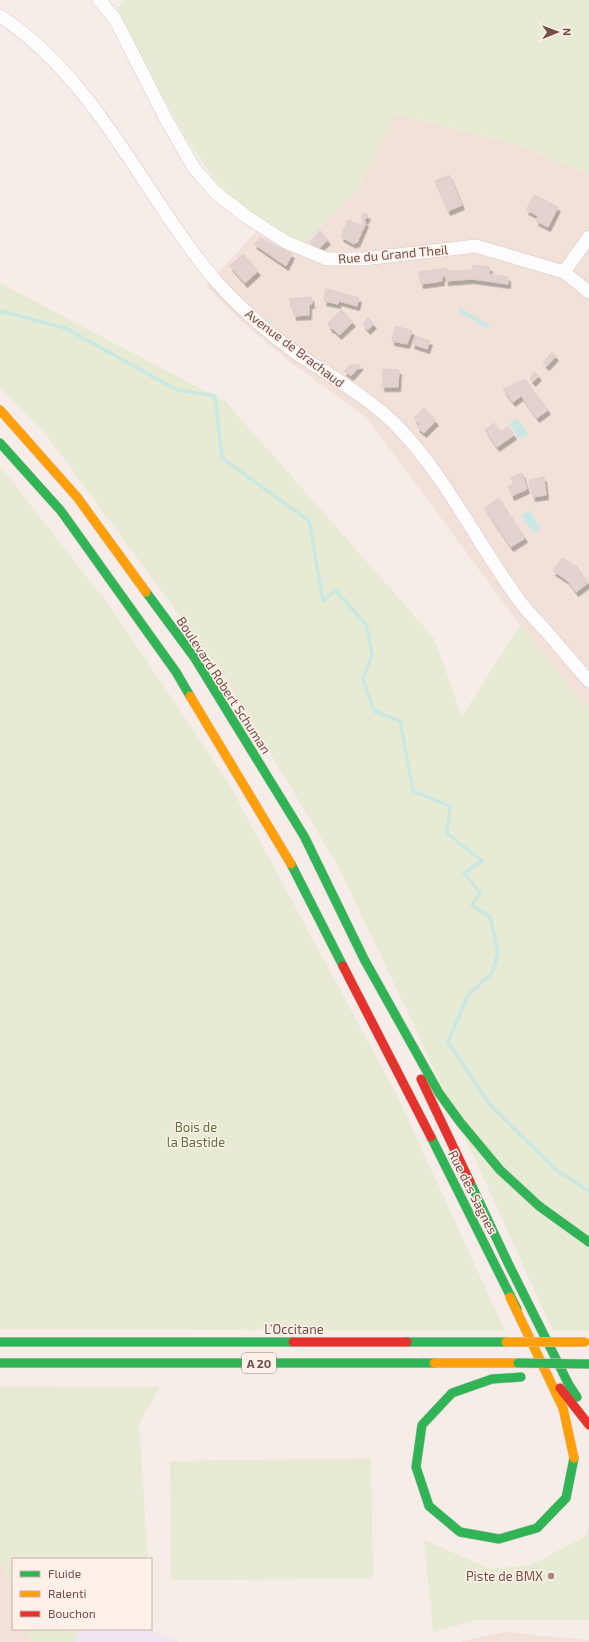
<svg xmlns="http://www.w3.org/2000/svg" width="589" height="1642" font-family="'Exo 2',sans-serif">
<defs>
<filter id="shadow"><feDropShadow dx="2.5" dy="4.5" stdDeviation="0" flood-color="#0004"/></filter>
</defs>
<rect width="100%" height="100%" fill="#f6ede9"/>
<path fill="#f2e1d9" d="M394,114l114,28 81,32v536l-69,-85 -153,-207 -77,-56 -43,-36 -41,-40 58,-63 94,-34z
M3,1564l10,27v38h14l5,13h-32v-77z
M504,1632l85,8v2h-130z"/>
<path fill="#efe6f2" d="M79,1629h69l31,13h-105z"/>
<path fill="#e8ebd3" d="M124,0h465v174l-81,-32 -113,-28 -37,75 -56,56 -63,-40 -25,-26 -30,-44 -69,-124z
M0,283l226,119 208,236 28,78 58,-91 69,85v621h-36l-134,-295 -81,-170 -116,-193 -175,-237 -47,-49z
M0,466l112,143 116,173 170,315 107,234 -505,-2z
M0,1386l160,1 -21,37 9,135h-135v32l-10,-27 -3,1z
M371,1458l2,121 -202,1 -1,-119z
M589,1528v92h-112l-44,12 -9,-92 67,29 40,-4 53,-28z
M27,1629h52l-5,13h-42z"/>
<path fill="#cae8e3" d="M460,308l30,17 -2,4 -30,-17z
M517,418l11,16 -8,5 -11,-15z
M529,510l12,18 -8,5 -12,-18z"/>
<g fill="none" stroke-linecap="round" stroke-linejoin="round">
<path stroke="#cae8e3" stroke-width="3.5" d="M0,311l65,17 112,62 38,6 7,62 87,63 14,80 12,-11 31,34 6,31 -9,24 11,32 26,10 13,70 37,15 -3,27 35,28 -18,12 16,20 -8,12 18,12 8,36 -6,20 -24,22 -20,47 42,63 66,65 33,21"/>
</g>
<path fill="#e3d3d0" stroke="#dfcfcb" filter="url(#shadow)" d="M449,175l13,30 -14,6 -13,-30z
M534,195l24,12 -10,20 -12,-6 2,-5 -12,-6z
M363,213l5,2 -3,5 -4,-2z
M348,220l13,6 2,-5 3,1 -9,21 -2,-1 -1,2 -13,-7z
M320,231l8,9 -10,9 -8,-7z
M260,238l32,16 -6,12 -32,-22z
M243,254l15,17 -13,12 -15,-17z
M473,265l17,2 -1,7 19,3v7l-36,-5 -26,2v-5l-4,1 -1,-8 5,-1 1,3 26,-1z
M441,269l1,12 -21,3 -2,-12z
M326,289l33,9 -2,8 -18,-5 -1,3 -14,-3z
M311,297l1,7h-3v11l-15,1 -1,-9h-2l-1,-8z
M341,310l12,12 -14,13 -7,-7 -1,1 -3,-6z
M368,318l6,6 -6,6 -5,-6z
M396,326l16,5 -5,13 -15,-3v-2z
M415,336l15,5 -3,8 -15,-5z
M552,352l4,4 -9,10 -4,-3z
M351,365h10l-10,11 -7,-5z
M383,369l16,1 -1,17h-16z
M535,372l4,4 -6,6 -3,-4z
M525,379l23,31 -11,8 -16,-22 -8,6 -10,-13z
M424,408l12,13 -12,12 -7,-6 3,-2 -6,-7z
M494,423l7,9 7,-5 6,8 -17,12 -12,-17z
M522,473l5,16 -15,7 -4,-10 6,-2 -3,-6z
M544,477l2,18 -13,2 -4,-17z
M499,498l8,13 -14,10 -8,-13z
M507,511l18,27 -14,9 -18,-26z
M562,558l15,9 11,16 -12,9 -9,-12 -14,-9z"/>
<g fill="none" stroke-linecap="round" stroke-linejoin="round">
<defs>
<path id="street" d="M99,0l16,19 52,102 27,47 22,25 31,24 39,25 41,17h36l113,-13 88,26 25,20
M0,16c98,65 142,177 215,264 24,27 51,51 80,72 33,23 70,43 99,71 51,51 84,122 127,180 7,9 16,18 24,27 15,17 29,34 44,51
M564,272l25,-35"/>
<path id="fast" d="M0,443l61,68 115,161 14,24
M146,592l48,65 110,179 60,123
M291,864l52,102
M364,959l75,134 21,29 40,48 39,36 50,36
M431,1137l86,172
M470,1182l38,81 61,122 8,12
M0,1342h293
M407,1342h99
M0,1363h434
M521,1377l-29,2 -40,14 -30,32 -6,42 13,39 31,26 39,7 38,-11 29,-30 8,-40"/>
<path id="slow" d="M0,410l77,87 69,95
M190,696l101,168
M510,1297l53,111 11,50
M434,1363h84"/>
<path id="jam" d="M343,966l88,171
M421,1079l49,103
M293,1342h114
M560,1388l29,37"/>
</defs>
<use href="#street" stroke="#d4cac6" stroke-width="14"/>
<use href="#fast" stroke="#d5c9c6" stroke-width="10"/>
<use href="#slow" stroke="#d5c9c6" stroke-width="10"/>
<use href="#jam" stroke="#d5c9c6" stroke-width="10"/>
<use href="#street" stroke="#fefcfc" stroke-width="13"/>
<use href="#fast" stroke="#30b455" stroke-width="9"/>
<use href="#slow" stroke="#ff9f0a" stroke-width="9"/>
<use href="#jam" stroke="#e5322d" stroke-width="9"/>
<defs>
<path id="fast-bridge" d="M518,1363l71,1"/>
<path id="slow-bridge" d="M506,1342h79"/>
</defs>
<use href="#fast-bridge" stroke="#d5c8c5" stroke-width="10" stroke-linecap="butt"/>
<use href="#slow-bridge" stroke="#d5c8c5" stroke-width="10" stroke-linecap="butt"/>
<use href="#fast-bridge" stroke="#30b455" stroke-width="9"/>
<use href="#slow-bridge" stroke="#ff9f0a" stroke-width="9"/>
</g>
<circle fill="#a28681" stroke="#fff1e9" stroke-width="1.5" cx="551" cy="1576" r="4"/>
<g text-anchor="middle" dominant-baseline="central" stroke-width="3" stroke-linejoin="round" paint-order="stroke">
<rect fill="#fff1e9" stroke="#9e7f79" stroke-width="1" x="242" y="1353" width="34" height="20" rx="3"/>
<g font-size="12" font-weight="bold" fill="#754e49">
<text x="259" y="1363">A 20</text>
</g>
<g font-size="13" fill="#754e49" stroke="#fff1e9">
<text transform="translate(393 254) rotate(-5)">Rue du Grand Theil</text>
<text transform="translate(295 348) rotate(37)">Avenue de Brachaud</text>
<text transform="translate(224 685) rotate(57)">Boulevard Robert Schuman</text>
<text transform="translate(473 1192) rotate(63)">Rue des Sagnes</text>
<text x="294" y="1329">L'Occitane</text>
</g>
<g font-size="13" fill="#5c743e" stroke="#fff1e9">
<text x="196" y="1127">Bois de<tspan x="196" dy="15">la Bastide</tspan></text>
</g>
<g font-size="13" fill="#754e49" stroke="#fff1e9" text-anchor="end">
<text x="543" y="1576">Piste de BMX</text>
</g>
</g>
<rect x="12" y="1558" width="140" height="72" fill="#fff1e9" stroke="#c8b0a9"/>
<rect x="20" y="1571" width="20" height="6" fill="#30b455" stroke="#c8b0a9"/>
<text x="48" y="1578" font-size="12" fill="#754e49">Fluide</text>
<rect x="20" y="1591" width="20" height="6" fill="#ff9f0a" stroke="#c8b0a9"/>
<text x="48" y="1598" font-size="12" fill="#754e49">Ralenti</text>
<rect x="20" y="1611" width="20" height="6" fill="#e5322d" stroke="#c8b0a9"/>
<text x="48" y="1618" font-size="12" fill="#754e49">Bouchon</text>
<g transform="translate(557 32) rotate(89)" stroke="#fff1e9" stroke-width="3" paint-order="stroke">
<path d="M0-3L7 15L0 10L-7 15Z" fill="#754e49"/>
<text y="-6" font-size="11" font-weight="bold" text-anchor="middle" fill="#754e49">N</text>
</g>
</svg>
